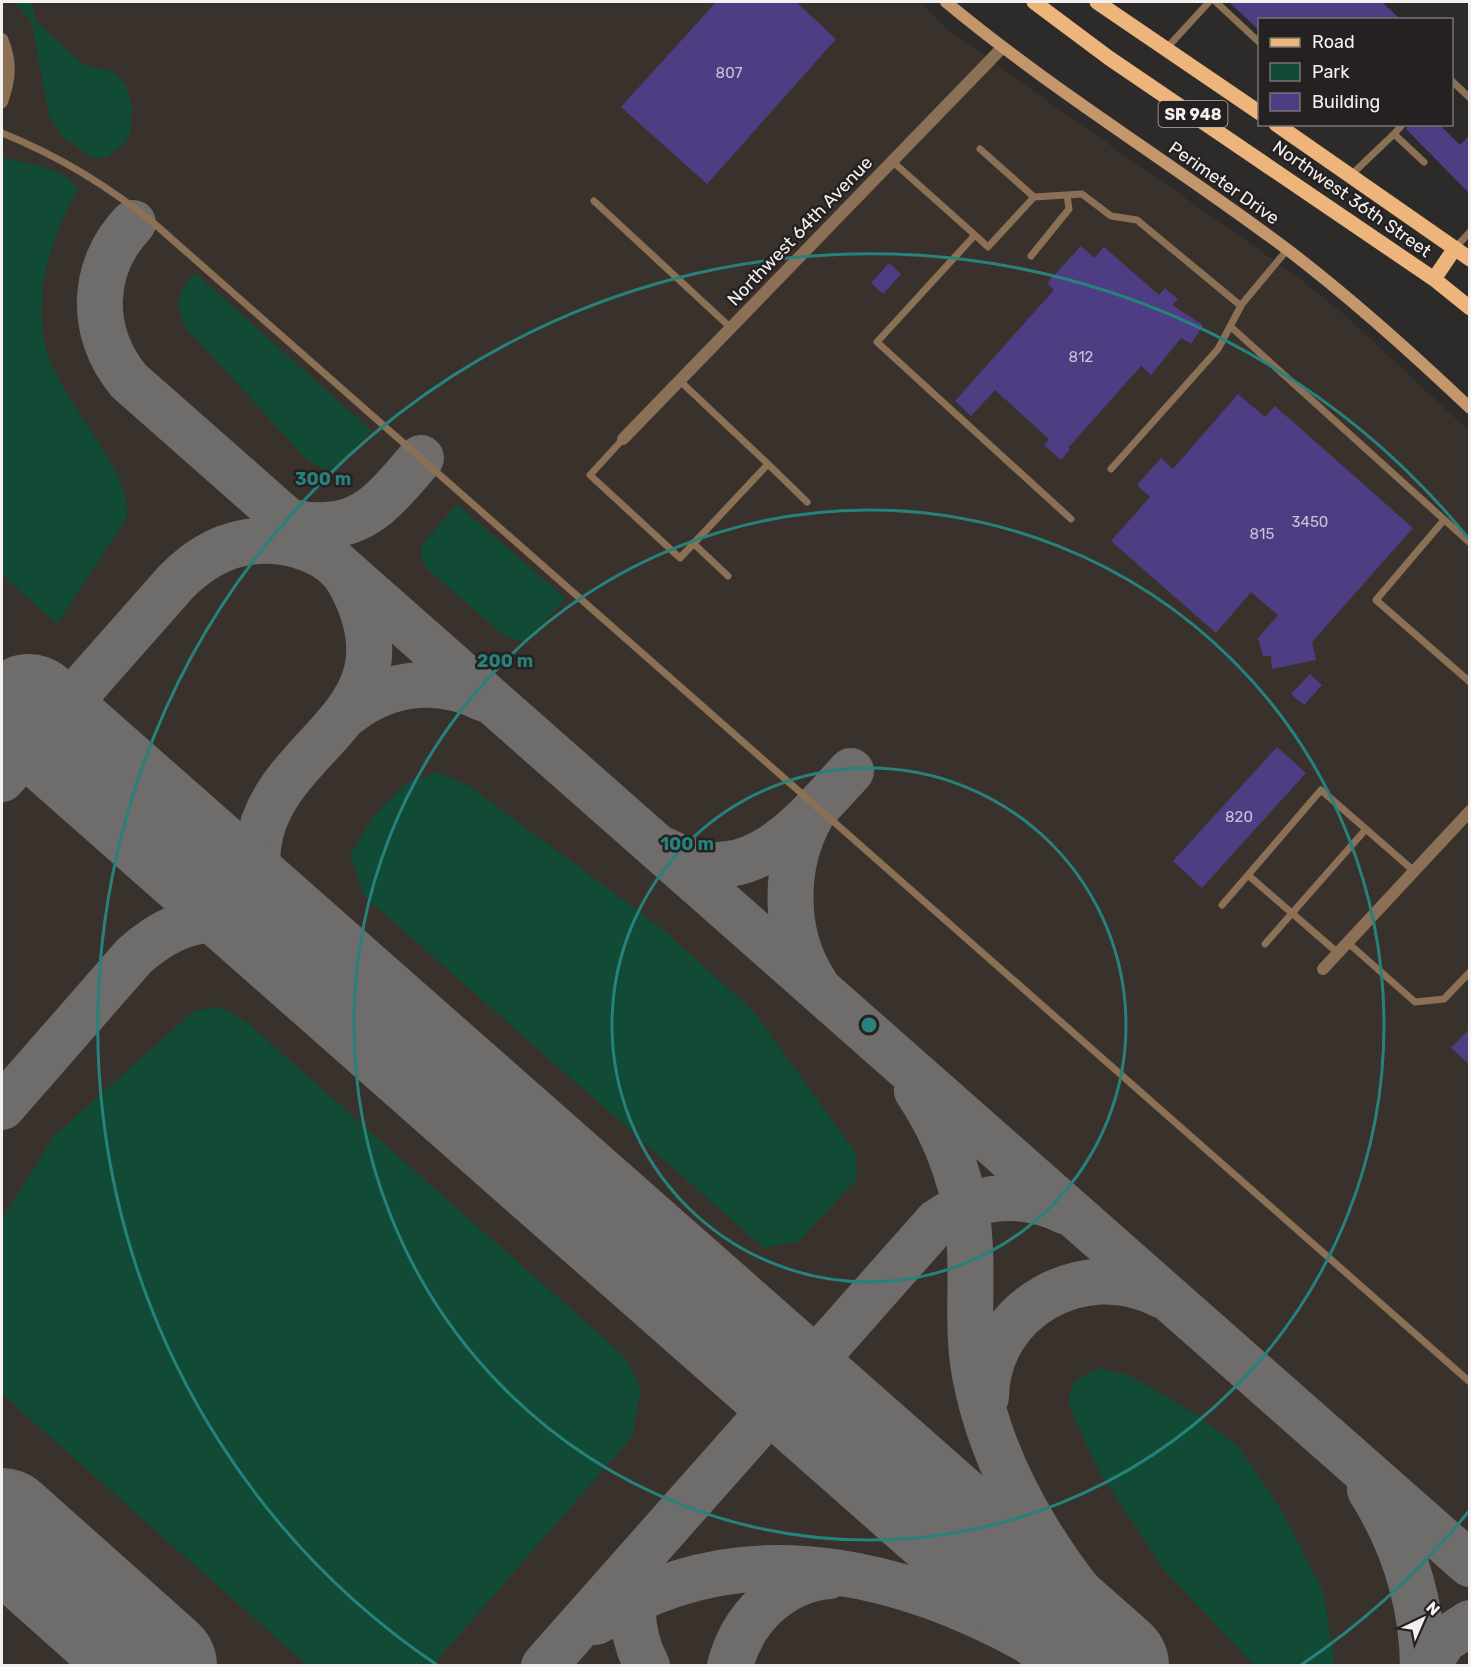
<svg xmlns="http://www.w3.org/2000/svg" width="1471" height="1667" font-family="Rubik,sans-serif">
<rect width="100%" height="100%" fill="#2d2b2a"/>
<path fill="#39312c" d="M2,2h917l30,28 80,58 270,190 48,39 122,114v1234l-1467,1z"/>
<path fill="#114b36" d="M15,2h16l5,19 46,43 32,8 12,14 6,21 -1,23 -4,11 -21,17 -16,-1 -27,-20 -14,-21 -17,-92z
M2,157c24,8 62,7 76,33 -29,50 -48,113 -28,170 10,27 33,58 49,83 14,22 31,49 28,75l-70,106 -55,-49z
M195,273l176,157 -34,36 -11,4 -19,-10 -121,-132c-13,-25 -8,-35 9,-55z
M457,504l109,95 -41,42 -12,-1 -12,-7 -75,-65 -5,-11 1,-12z
M438,772l31,14 191,141 94,85 101,140 2,27 -58,62 -35,7 -400,-352 -14,-41 23,-38 33,-34z
M222,1007l27,17 376,333 16,32 -9,48 -199,228h-126l-305,-271v-175l52,-83 140,-125z
M1099,1368l30,7 65,38 43,32 41,59 45,87 11,66 -1,8h-79l-90,-95 -67,-102 -29,-66 6,-21z"/>
<g fill="none" stroke-linecap="round" stroke-linejoin="round">
<path stroke="#6f6d6c" stroke-width="46" d="M133,223c-43,45 -44,110 -4,158l1341,1183
M284,519c14,6 26,7 41,6 45,0 69,-37 96,-67
M348,713c41,-32 90,-37 137,-14
M2,779l173,-196c23,-24 50,-40 83,-42 33,-2 74,10 91,40 75,137 -80,160 -91,267 -5,48 17,74 47,108
M811,816c-28,50 -28,119 4,167
M664,850c84,46 136,-24 187,-79
M917,1091c31,46 51,102 53,157 2,43 -3,84 5,127 21,112 91,209 168,291
M2,1107l132,-151c52,-47 103,-47 160,-8
M986,1397c1,-89 98,-142 175,-102
M1370,1490c34,54 52,111 53,176
M638,1574c-9,31 -6,63 9,92
M596,1622c154,-100 331,-47 475,44
M544,1666l393,-444c41,-28 85,-32 130,-10
M730,1666c12,-47 50,-86 99,-90
M1427,1666l17,-26 26,-17"/>
<path stroke="#6f6d6c" stroke-width="116" d="M29,712l1082,954
M2,1526l157,140"/>
</g>
<path fill="#4f3d84" d="M716,2h80l40,37 -129,145 -86,-77z
M1229,2h153l19,18h-141v11z
M1409,124h30l21,21 10,-10v59l-64,-65z
M1081,246l13,12 10,-11 55,48 6,-7 13,11 -6,6 31,20 -12,19 -10,-6 -30,37 -10,-9 -73,82 2,1 -9,11 -17,-15 5,-6 -54,-49 -24,26 -16,-15 99,-111 -7,-7z
M889,263l12,11 -18,20 -12,-11z
M1238,394l27,23 10,-11 138,122 -101,114 4,18 -44,9 -1,-13h-8l-5,-18 20,-23 -27,-23 -35,41 -105,-92 39,-44 -13,-12 24,-27 12,11z
M1310,674l12,11 -18,20 -13,-11z
M1277,747l29,26 -104,115 -29,-27z
M1470,1028v37l-19,-17z"/>
<g fill="none" stroke-linecap="round" stroke-linejoin="round">
<path stroke="#8c7056" stroke-width="7" d="M1216,2l44,41
M1165,50l44,-48
M1452,81l18,17
M2,133c57,23 107,53 155,93l1313,1156
M1394,134l9,-10
M980,149l54,48 48,-3 29,22 26,4 104,86
M892,161l83,74 -98,107 194,177
M1351,175l43,-41 30,28
M594,201l137,127
M975,235l13,12 46,-50
M1455,248l15,-16
M1031,256l38,-47 -2,-14
M1230,326l240,217
M623,439l-33,36 90,83 88,-94 -88,-83
M768,464l39,38
M1111,469l107,-120 24,-45 45,-54
M1444,520l-68,80 94,82
M693,543l35,33
M1222,905l26,-30
M1347,942l68,60 29,-3 26,-27
M1265,944l101,-115
M1338,953l-90,-78 73,-85 93,81"/>
<path stroke="#8c7056" stroke-width="12" d="M2,39c10,23 8,40 0,63
M623,439l379,-391
M1323,969l147,-158"/>
<path stroke="#c3966c" stroke-width="12" d="M946,2c108,90 229,163 342,248 64,49 123,102 182,158"/>
<path stroke="#edb47c" stroke-width="15" d="M1034,2l75,56 325,221 36,29
M1097,2l163,111
M1276,124l194,135
M1434,279l21,-31"/>
</g>
<g fill="none" stroke="#26827b" stroke-width="3">
<circle cx="869" cy="1025" r="257"/>
<circle cx="869" cy="1025" r="515"/>
<path d="M1469 1511A772 772 0 0 1 1301 1665M437 1665A772 772 0 1 1 1469 539"/>
</g>
<g text-anchor="middle" dominant-baseline="central" stroke-width="5" stroke-linejoin="round" paint-order="stroke">
<g font-size="15" fill="#c9c4d5">
<text x="729" y="73">807</text>
<text x="1081" y="357">812</text>
<text x="1310" y="522">3450</text>
<text x="1262" y="534">815</text>
<text x="1239" y="817">820</text>
</g>
<rect fill="#242120" stroke="#b4b3b2" stroke-width="1.5" x="1158.5" y="101" width="69" height="26" rx="4.5"/>
<g font-size="16" font-weight="bold" fill="#f2f1f0">
<text x="1193" y="114">SR 948</text>
</g>
<g font-size="18" fill="#f2f1f0" stroke="#242120">
<text transform="translate(1224 183) rotate(35)">Perimeter Drive</text>
<text transform="translate(1352 199) rotate(35)">Northwest 36th Street</text>
<text transform="translate(800 231) rotate(-46)">Northwest 64th Avenue</text>
</g>
</g>
<circle cx="869" cy="1025" r="9" fill="#26827b" stroke="#242120" stroke-width="3"/>
<g font-size="18" text-anchor="middle" font-weight="bold" fill="#26827b" stroke="#242120" stroke-width="5" stroke-linejoin="round" paint-order="stroke">
<text x="323" y="485">300 m</text>
<text x="505" y="667">200 m</text>
<text x="687" y="850">100 m</text>
</g>
<rect width="1471" height="1667" fill="none" stroke="#f2f1f0" stroke-width="6"/>
<rect x="1258" y="18" width="195" height="108" fill="#242120" stroke="#767473" stroke-width="1.5"/>
<rect x="1270" y="38" width="30" height="9" fill="#edb47c" stroke="#767473" stroke-width="1.5"/>
<text x="1312" y="48" font-size="18" fill="#f2f1f0">Road</text>
<rect x="1270" y="63" width="30" height="18" fill="#114b36" stroke="#767473" stroke-width="1.5"/>
<text x="1312" y="78" font-size="18" fill="#f2f1f0">Park</text>
<rect x="1270" y="93" width="30" height="18" fill="#4f3d84" stroke="#767473" stroke-width="1.5"/>
<text x="1312" y="108" font-size="18" fill="#f2f1f0">Building</text>
<g transform="translate(1423 1619) rotate(44)" stroke="#242120" stroke-width="4.5" paint-order="stroke">
<path d="M0-4.5L10 22L0 15L-10 22Z" fill="#f2f1f0"/>
<text y="-9" font-size="16" font-weight="bold" text-anchor="middle" fill="#f2f1f0">N</text>
</g>
</svg>
